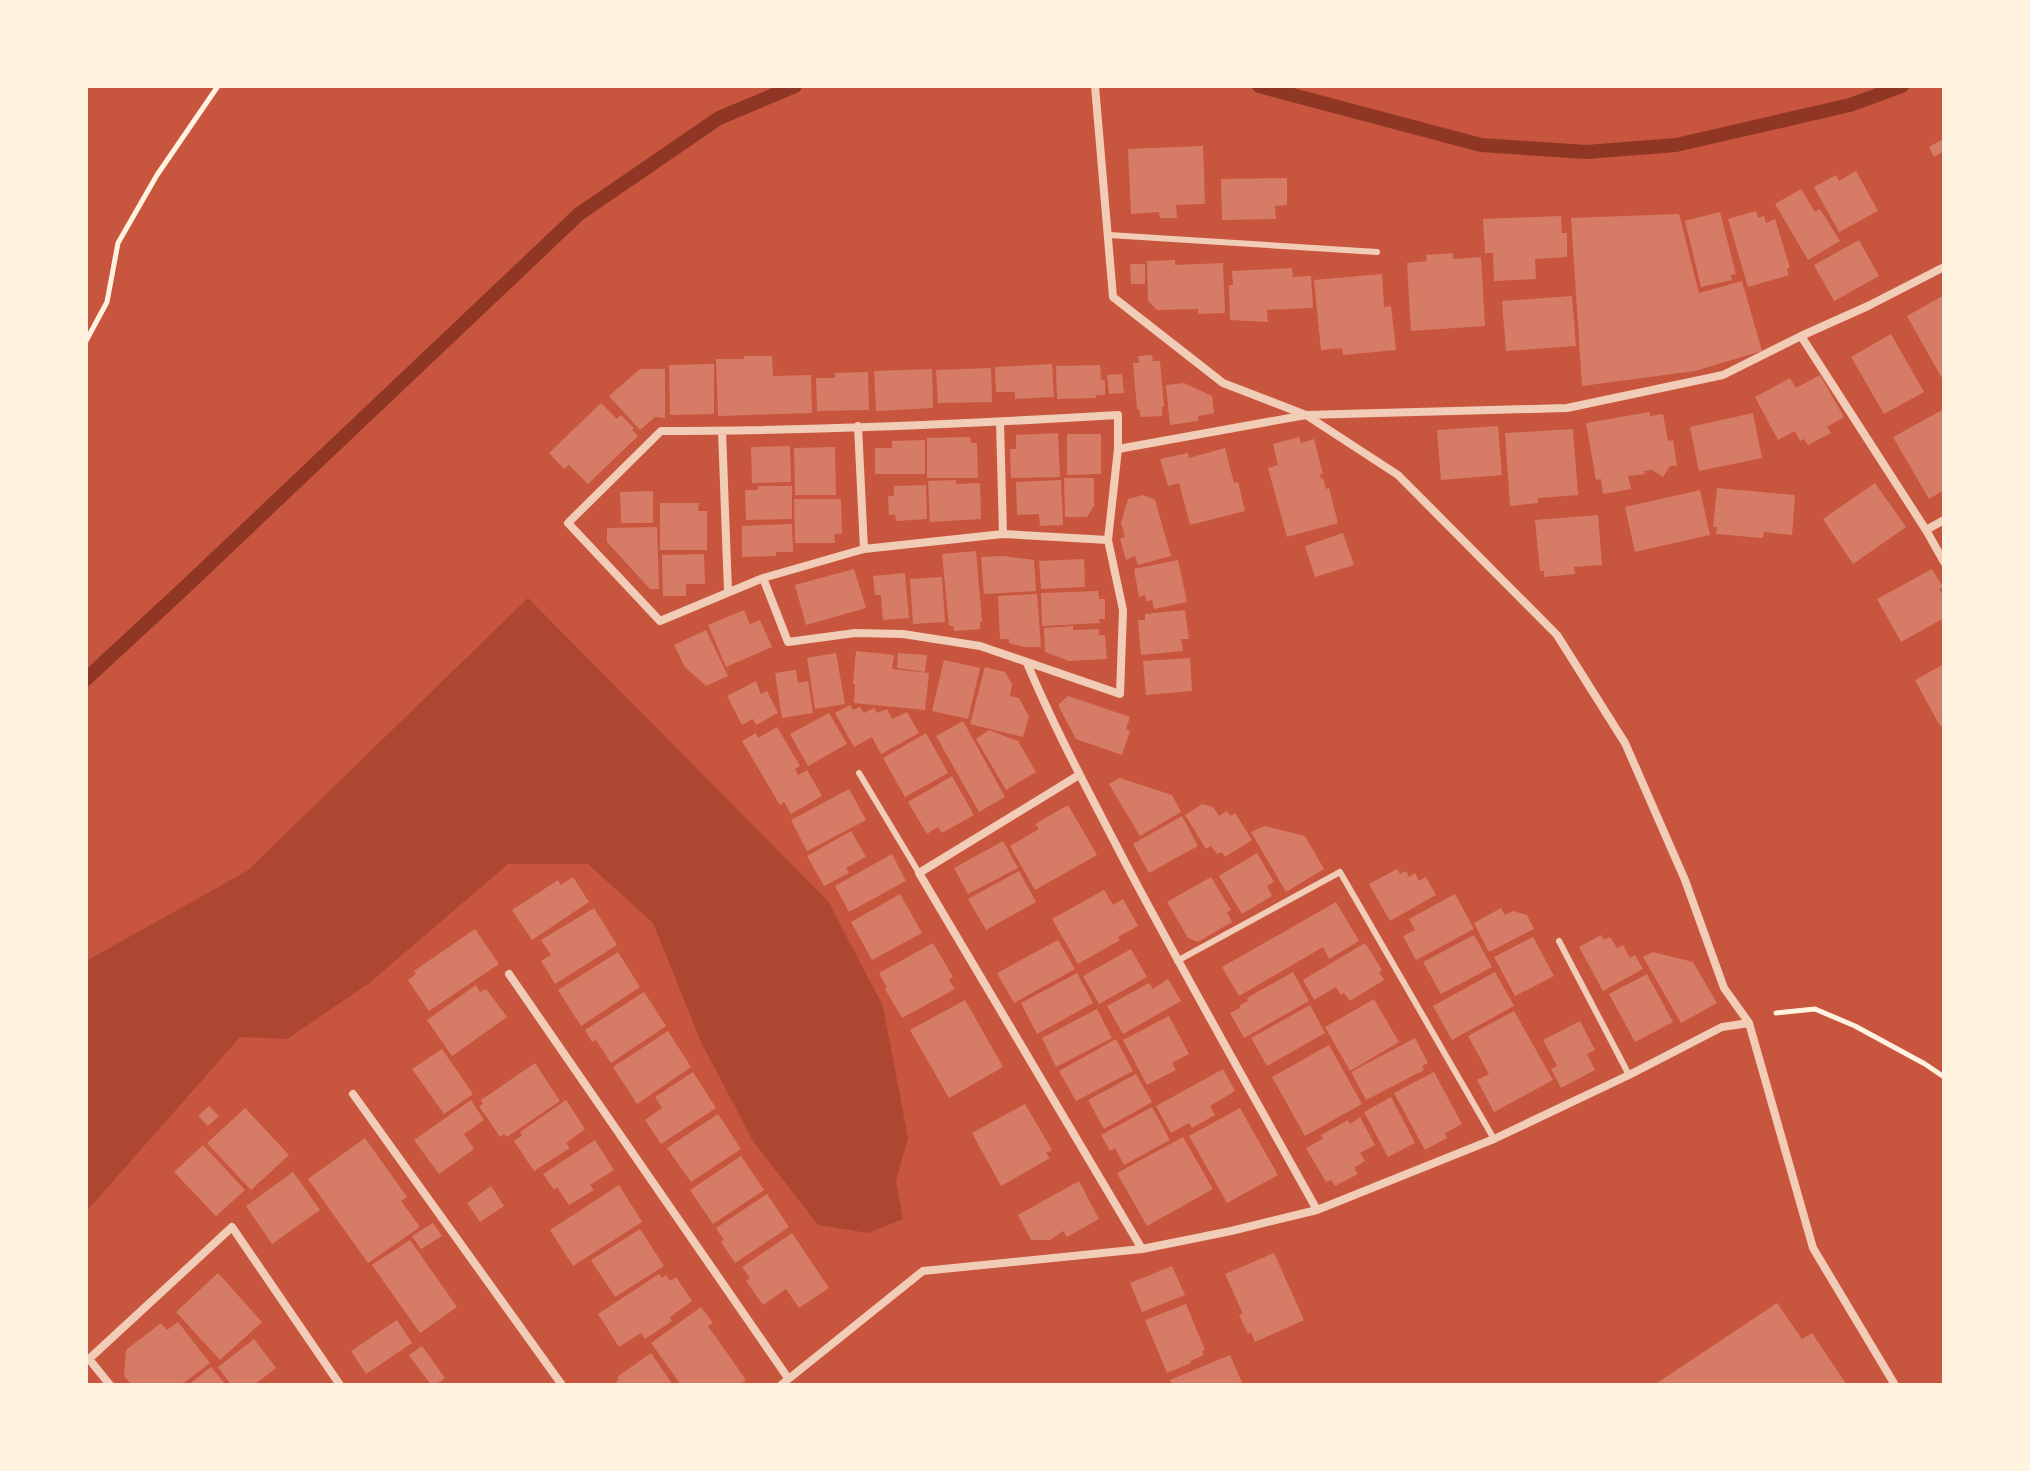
<svg xmlns="http://www.w3.org/2000/svg" width="2030" height="1471" font-family="'Archivo Narrow',sans-serif">
<rect width="100%" height="100%" fill="#c8553d"/>
<path fill="#ae4732" d="M528,598l300,303 55,105 25,132 -12,43 7,38 -35,14 -50,-8 -65,-84 -52,-99 -48,-119 -65,-59h-80l-140,120 -81,55 -47,-2 -154,175v-251l161,-90z"/>
<g fill="none" stroke-linecap="round" stroke-linejoin="round">
<path stroke="#8f3625" stroke-width="14" d="M1259,86l222,59 105,7 90,-7 174,-40 52,-19
M86,679l93,-86 400,-379 140,-96 76,-32"/>
</g>
<path fill="#d67c66" d="M1943,139l1,12 -10,6 -5,-10z
M1203,146l2,58 -29,1 1,13h-17l-1,-6 -28,2 -3,-65z
M1856,171l22,40 -39,21 -25,-45 22,-12 3,6z
M1287,178v27l-12,1 1,13 -54,1 -1,-41z
M1801,189l14,23 5,-3 20,32 -32,19 -33,-56z
M1756,211l2,7 6,-2 2,7 9,-4 15,49 -3,1 2,6 -41,12 -20,-68z
M1720,212l16,62 -5,1 1,5 -31,7 -16,-66z
M1679,214l20,79 43,-12 20,70 -67,20 -113,15 -11,-168z
M1561,216l1,17h5v24l-32,2 1,20 -42,2 -1,-28h-8l-2,-34z
M1859,240l20,36 -45,25 -20,-36z
M1453,253v6l28,-2 4,69 -74,5 -4,-68 20,-2 -1,-6z
M1175,260v5l48,-2 2,50 -27,1v-5l-41,1 -9,-9 -1,-40z
M1130,264h15v20h-14z
M1292,268l1,9 18,-1 2,32 -46,2 1,12 -38,-2 -1,-35h4l-1,-14z
M1382,274l2,33 7,-1 5,44 -53,5 -1,-7 -21,2 -7,-70z
M1944,295v87l-37,-66z
M1572,296l4,50 -70,5 -4,-50z
M1891,334l33,58 -40,22 -33,-57z
M1152,355l1,6h7l4,46h-2v9l-21,1 -2,-8h-2l-4,-46h6l-1,-7z
M744,356h28l1,20 38,-1 1,38 -94,3 -2,-57h28z
M714,364v50l-44,1 -1,-50z
M1052,364l2,33 -39,2v-7h-19l-1,-25z
M1100,365l1,15h4v15h-9v3l-39,1 -1,-33z
M991,368l1,34 -54,1 -2,-33z
M640,369h25v49l-10,-1 -15,13 -31,-34z
M932,369l1,39 -57,3 -2,-40z
M868,372l1,38 -52,1 -1,-33h19v-5z
M1122,374l2,19 -15,1 -2,-19z
M1820,375l24,42 -17,10 4,6 -23,12 -4,-6 -4,2 -5,-10 -17,9 -23,-43 35,-19 6,10z
M1184,383l28,13 2,17 -16,3v5l-28,4 -4,-40z
M601,403l16,16 4,-4 13,13 -2,2 6,6 -50,48 -19,-19 -5,4 -15,-16z
M1944,409v81l-15,9 -36,-62z
M1650,412v4l13,-2 5,27 5,-1 4,26h-7l-7,11 -11,-7 -8,1 1,3 -17,2 3,13 -28,5 -2,-15 -5,1 -10,-57z
M1753,413l9,45 -63,13 -9,-44z
M1498,426l4,49 -61,5 -4,-50z
M1573,429l5,66 -40,3v5l-28,3 -5,-73z
M1058,433l2,44 -49,1 -1,-29h6v-14z
M1067,434h34v40l-34,1z
M970,437l1,6h6l1,35h-51v-40z
M1299,437l2,6 13,-4 9,35h-3l1,5 2,-1 3,11 3,-1 9,35 -51,14 -19,-69 10,-3 -5,-21z
M925,440v34h-50v-26h17v-7z
M790,446l1,36 -39,1 -1,-36z
M835,447l1,48h-41l-1,-47z
M1225,448l9,35 4,-1 7,29 -55,14 -11,-42 -11,3 -8,-27 28,-6 1,5z
M1064,478h30v28l-7,11h-22z
M956,480v4l24,-1 1,36 -51,3 -2,-41z
M1061,480l2,45 -23,1 -1,-12 -22,1 -1,-33z
M1875,483l31,44 -53,37 -30,-45z
M926,485l1,34 -31,2 -1,-7 -6,1 -1,-19h6v-10z
M758,486h34v33l-46,1 -1,-30h13z
M1717,488l78,7 -3,40 -28,-3 -1,6 -47,-4 1,-7h-4z
M1700,490l10,45 -75,17 -10,-45z
M653,491v32h-32l-1,-31z
M1143,495l12,5 16,56 -33,9 -3,-9 -9,4 -6,-21 5,-2 -4,-14 7,-24z
M794,499h47l1,35h-8l1,9h-40z
M660,503h39l-1,8h9v39h-47z
M1598,515l4,50 -28,2 1,7 -31,3v-6h-4l-5,-51z
M792,524l1,28h-17v4l-34,1v-31z
M657,527l2,62h-9l-43,-47v-14z
M1343,533l11,32 -39,12 -10,-31z
M976,551l6,71h-2v7l-26,2 -1,-5h-4l-7,-72z
M704,554l1,30h-19v12h-23l-1,-41z
M1003,556l31,4 2,31 -52,3 -3,-37z
M1084,559l1,28 -44,2 -2,-28z
M1178,560l9,42 -33,7 -2,-9 -5,2 -2,-7 -6,2 -5,-28z
M854,569l12,39 -60,17 -11,-40z
M1932,569l11,18 -4,2 5,8v21l-43,24 -24,-43z
M905,573l4,45 -26,2 -2,-25h-6l-2,-19z
M942,577l3,45 -32,2 -3,-45z
M1098,591l1,8h6v20h-6l1,4 -58,3 -1,-33z
M1037,594l4,53h-17l-15,-4v-4h-9l-2,-43z
M744,610l6,14 10,-4 12,27 -46,20 -18,-42z
M1185,610l4,29h-8l2,12 -42,4 -3,-35h7v-6z
M1073,626v4l26,-1v6h6l2,24 -38,2 -24,-9 -1,-24z
M706,630l22,46 -22,10 -21,-19 -11,-22z
M856,651l38,4 -2,14 37,4 -4,37 -71,-7 1,-19h-2z
M836,653l9,51 -30,5 -8,-51z
M898,653l29,2 -2,17 -28,-4z
M1190,658l2,33 -46,4 -3,-34z
M944,660l36,8 -12,51 -36,-8z
M1944,664v60l-4,2 -25,-46z
M985,667l20,5 7,12 -2,12 9,2 10,19 -6,20 -53,-13z
M796,670l2,13 10,-2 5,32 -31,5 -7,-45z
M756,681l5,13 6,-3 11,22 -22,12 -3,-6 -11,6 -15,-29z
M1068,696l62,21 -4,12 4,2 -8,24 -46,-16 -18,-34z
M850,705l3,5 7,-3 4,6 10,-5 3,5 10,-4 5,10 15,-7 12,21 -38,21 -9,-17 -18,10 -19,-34z
M829,713l18,31 -39,22 -18,-32z
M963,721l42,76 -26,15 -43,-76z
M777,727l23,39 -5,3 3,6 9,-5 15,26 -31,18 -7,-12 -4,3 -38,-64 14,-8 2,5z
M989,730l29,11 18,31 -30,18 -30,-51z
M926,733l22,40 -43,24 -22,-39z
M952,776l22,39 -32,18 -4,-6 -11,7 -19,-32z
M1120,778l52,17 9,17 -41,24 -31,-52z
M849,789l17,31 -59,31 -16,-31z
M1202,804l11,3 6,9 8,-5 3,5 5,-3 17,27 -27,17 -3,-5 -5,2 -6,-8 -5,3 -21,-34z
M1068,805l29,50 -62,35 -25,-44 29,-17 -4,-5z
M1182,816l16,30 -49,27 -16,-29z
M1265,826l40,10 19,33 -38,23 -35,-60z
M851,831l15,26 -20,11 3,5 -25,13 -17,-30z
M1003,841l15,27 -50,26 -14,-26z
M1257,853l17,29 -7,4 5,10 -30,18 -23,-38z
M892,854l14,27 -57,31 -14,-26z
M1397,869l3,5 6,-3 3,6 6,-4 4,8 7,-4 10,18 -46,26 -21,-37z
M1019,871l17,31 -50,28 -18,-31z
M573,877l16,25 -57,38 -20,-30 46,-30 3,5z
M1211,877l20,33 -4,2 5,10 -34,20 -10,-4 -21,-36z
M1104,890l9,15 10,-6 15,27 -20,11 2,3 -42,24 -26,-45z
M900,894l22,39 -50,27 -21,-38z
M1455,894l19,35 -58,31 -13,-24 12,-6 -6,-11z
M1336,902l23,39 -30,18 -6,-12 -84,49 -17,-29z
M594,908l23,37 -62,39 -14,-23 10,-6 -10,-15z
M1501,908l4,7 8,-4 14,4 7,14 -45,23 -15,-29z
M475,929l24,35 -70,47 -21,-31 8,-6 -2,-3z
M1474,935l18,32 -51,27 -18,-32z
M1601,935l3,5 6,-3 7,11 6,-3 7,13 5,-3 8,14 -40,22 -24,-44z
M1533,937l21,39 -39,20 -21,-39z
M1058,940l17,29 -61,34 -17,-30z
M933,943l20,34 -4,3 6,9 -53,29 -17,-29 2,-1 -8,-15z
M1365,943l17,27 -3,2 5,8 -34,21 -6,-8 -3,2 -5,-8 -22,13 -11,-20z
M1131,949l16,28 -48,27 -16,-28z
M618,952l22,35 -59,39 -23,-36z
M1653,952l40,10 24,41 -36,20 -38,-66z
M1293,972l16,29 -65,37 -14,-25 10,-5v-3l8,-4 -1,-3z
M1495,972l19,34 -62,34 -19,-34z
M1077,973l16,30 -56,31 -16,-31z
M1647,974l26,48 -38,20 -26,-48z
M1168,979l13,22 -58,33 -16,-28 42,-23 4,6z
M476,985l4,7 6,-3 21,28 -55,39 -25,-36z
M644,992l22,34 -55,37 -15,-23 -4,2 -7,-12z
M1374,999l25,43 -49,29 -25,-44z
M965,1000l38,67 -54,31 -39,-68z
M1310,1005l15,28 -58,33 -16,-28z
M1097,1009l15,29 -56,29 -14,-29z
M1514,1011l39,69 -59,32 -17,-32 12,-6 -21,-38z
M1169,1016l20,38 -17,9 4,7 -29,15 -24,-45z
M1580,1021l15,29 -8,4 8,16 -34,18 -10,-19 6,-3 -14,-26z
M668,1031l23,36 -54,37 -24,-37z
M1415,1038l13,25 -6,3 2,4 -58,30 -15,-28z
M1116,1039l17,32 -57,30 -17,-30z
M1329,1045l33,59 -57,32 -33,-59z
M442,1049l31,45 -29,20 -32,-45z
M535,1063l25,38 -53,36 -3,-3 -4,3 -21,-31 4,-2 -2,-4z
M1223,1069l12,22 -25,15 5,9 -23,13 -3,-5 -18,10 -15,-27z
M693,1072l23,36 -55,36 -16,-24 17,-12 -7,-11z
M1434,1072l28,52 -17,9 2,5 -22,12 -31,-57z
M1136,1074l16,28 -48,27 -16,-29z
M1391,1097l24,46 -27,14 -24,-45z
M471,1100l13,20 -20,14 10,15 -35,25 -25,-34z
M566,1100l19,29 -19,14 4,5 -36,23 -20,-30 8,-6 -2,-3z
M1025,1104l27,46 -6,3 4,5 -49,28 -29,-53z
M209,1106l10,10 -11,10 -10,-10z
M1152,1107l18,33 -46,25 -9,-17 -5,3 -9,-16z
M245,1108l44,47 -38,35 -44,-47z
M1240,1108l38,67 -51,28 -38,-67z
M718,1114l23,35 -50,33 -24,-34z
M1360,1117l15,28 -15,8 5,8 -11,7 4,6 -23,12 -4,-6 -5,2 -20,-34 17,-9 -2,-4 27,-15 2,4z
M1183,1137l30,52 -66,37 -30,-53z
M365,1138l42,59 -6,4 19,26 -52,36 -60,-84z
M595,1140l19,30 -24,15 4,5 -25,15 -12,-18 -3,3 -11,-16z
M203,1145l42,45 -29,26 -42,-44z
M741,1156l23,34 -51,34 -23,-34z
M293,1172l27,38 -48,34 -26,-38z
M1079,1181l20,38 -32,18 -4,-6 -13,9h-19l-13,-25z
M619,1185l23,37 -69,44 -23,-36z
M491,1186l13,20 -24,16 -13,-19z
M767,1194l22,33 -54,36 -14,-21 3,-2 -8,-12z
M433,1223l9,13 -21,13 -9,-13z
M640,1229l24,37 -49,31 -24,-37z
M792,1233l37,55 -30,20 -13,-19 -23,16 -17,-24 4,-3 -8,-11z
M410,1240l47,67 -37,26 -48,-68z
M1274,1253l30,67 -49,22 -4,-10 -3,2 -9,-19 4,-1 -18,-40z
M1172,1266l13,29 -43,17 -12,-29z
M218,1273l44,49 -42,38 -44,-48z
M659,1274l3,4 4,-3 4,6 6,-4 16,24 -22,16 2,4 -27,18 -4,-6 -22,14 -21,-33z
M1777,1303l25,36 10,-6 35,52h-193z
M1186,1304l19,46 -3,1 2,4 -14,6 1,2 -24,10 -22,-53z
M701,1307l12,16 -5,3 38,54 -8,5h-57l-30,-42z
M397,1320l15,23 -46,31 -15,-23z
M178,1322l32,41 -29,22h-49l-8,-9 2,-26 35,-27 6,7z
M254,1339l22,29 -22,17h-23l-13,-18z
M422,1346l23,32 -10,7h-4l-22,-30z
M651,1353l22,32h-62l8,-5 -2,-3z
M1230,1355l13,30h-71l-2,-5z
M211,1367l15,18h-38z"/>
<g fill="none" stroke-linecap="round" stroke-linejoin="round">
<path stroke="#fff3e0" stroke-width="5" d="M86,341l21,-39 11,-59 39,-68 61,-89
M1776,1013l39,-4 40,17 70,38 19,13"/>
<path stroke="#f1ccb7" stroke-width="6" d="M1109,235l268,17
M859,773l60,100
M1559,941l70,134
M1177,961l163,-89 154,267"/>
<path stroke="#f1ccb7" stroke-width="8" d="M1095,86l18,211 110,86 83,32 92,60 159,160 68,108 60,137 39,108 25,35 64,225 82,137
M1801,336l125,194 18,32
M1000,422l3,112
M858,426l6,123
M722,431l6,160
M1926,530l18,-10
M1108,540l-105,-6 -139,15 -101,29 -103,43 -92,-98 93,-92c152,0 305,-7 457,-16v34l188,-34 261,-7 156,-33 78,-39 67,-30 76,-39
M763,578l25,64 67,-9 48,1 77,12 140,48 3,-84 -15,-70 10,-91
M1027,663c29,69 65,135 99,201 62,117 127,231 191,346
M1079,775l-160,98 223,376
M509,974l279,404
M353,1094l209,291
M110,1385l-21,-26 143,-132 108,158
M781,1385l142,-114 219,-22 89,-18 86,-21 177,-71 135,-64 93,-48 27,-4"/>
</g>
<rect width="2030" height="1471" fill="none" stroke="#fff3e0" stroke-width="176"/>
</svg>
